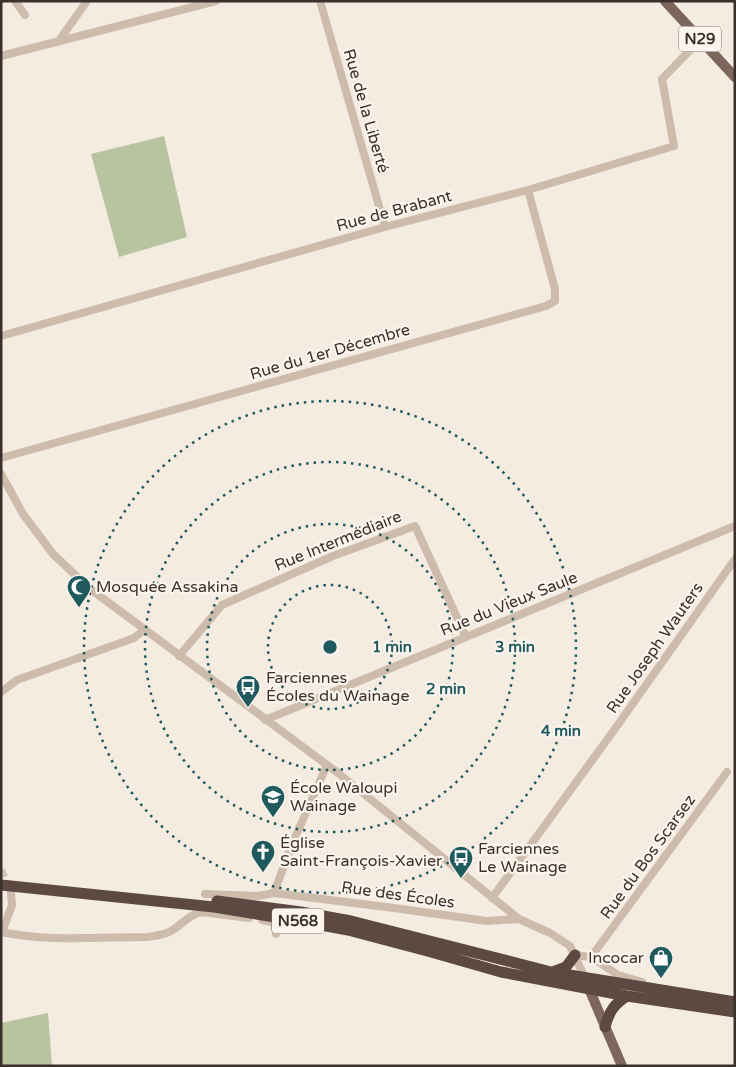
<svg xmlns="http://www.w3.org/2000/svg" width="736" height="1067" font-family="'Varela Round',sans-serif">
<rect width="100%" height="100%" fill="#f4ebe1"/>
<path fill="#b8c4a0" d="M164,136l23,101 -68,20 -28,-103z
M48,1013l4,53h-51v-43z"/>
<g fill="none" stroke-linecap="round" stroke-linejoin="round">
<path stroke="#cfc6bd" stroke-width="8" stroke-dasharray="8 4" stroke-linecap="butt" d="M1,870l8,19"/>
<path stroke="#cdbbac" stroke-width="8" d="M15,1l10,14
M320,1l65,226
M58,42l29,-41
M1,56l215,-55
M1,336l384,-109 143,-37 146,-44 -12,-67 38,-39
M1,458l545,-152 9,-5v-12l-27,-99
M1,474l22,40 30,40 36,34 249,185 181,146 31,14 20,13 15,32
M179,656l43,-51 111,-49 82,-30 51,111
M1,692l16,-12 117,-42 10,-8
M265,720l470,-194
M274,893l16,-44 37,-84
M205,894l53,2 16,-3 120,15 93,13 32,-2
M492,898l125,-172 118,-167
M262,920l10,2 3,3 1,9
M1,932c48,10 98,5 146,5 8,-1 17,-2 24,-6 11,-6 18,-17 31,-19l47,6
M2,932l10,-27 -1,-12
M575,955l16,2 27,18 24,7
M591,957l136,-185"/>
<path stroke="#7d675c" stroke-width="10" d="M665,1l70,76
M587,984l35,82"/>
<path stroke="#5c4a42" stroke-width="11" d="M1,885l213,22 85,14 49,9 83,22 70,20 126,24 108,16
M217,901l84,11 50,9 200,51 184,30
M553,972l13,-5 9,-12
M605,1027c4,-15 9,-23 22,-31"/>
</g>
<g fill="none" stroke="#1f5a5e" stroke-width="2.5" stroke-dasharray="2.5 5">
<circle cx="330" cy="647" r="62"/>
<circle cx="330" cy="647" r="123"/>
<circle cx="330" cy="647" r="185"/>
<circle cx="330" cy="647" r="246"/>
</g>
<defs>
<symbol id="mosque-pin" viewBox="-11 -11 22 30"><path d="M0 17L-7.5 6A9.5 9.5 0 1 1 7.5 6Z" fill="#1f5a5e" stroke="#fbf5ee"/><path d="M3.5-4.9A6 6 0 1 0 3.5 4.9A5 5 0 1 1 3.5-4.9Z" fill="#fff"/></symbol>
<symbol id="bus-pin" viewBox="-11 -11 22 30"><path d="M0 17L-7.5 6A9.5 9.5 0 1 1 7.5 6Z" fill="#1f5a5e" stroke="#fbf5ee"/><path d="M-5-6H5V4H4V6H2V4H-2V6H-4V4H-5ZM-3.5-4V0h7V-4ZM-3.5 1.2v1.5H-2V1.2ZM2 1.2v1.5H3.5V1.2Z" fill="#fff"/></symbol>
<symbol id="school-pin" viewBox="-11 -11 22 30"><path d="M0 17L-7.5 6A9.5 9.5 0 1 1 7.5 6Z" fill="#1f5a5e" stroke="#fbf5ee"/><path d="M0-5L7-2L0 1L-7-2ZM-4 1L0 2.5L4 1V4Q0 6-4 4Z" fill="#fff"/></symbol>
<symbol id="church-pin" viewBox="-11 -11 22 30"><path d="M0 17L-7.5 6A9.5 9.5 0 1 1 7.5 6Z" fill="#1f5a5e" stroke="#fbf5ee"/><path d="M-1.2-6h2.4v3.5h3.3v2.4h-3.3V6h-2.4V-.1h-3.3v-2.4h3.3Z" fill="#fff"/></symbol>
<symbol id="shop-pin" viewBox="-11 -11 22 30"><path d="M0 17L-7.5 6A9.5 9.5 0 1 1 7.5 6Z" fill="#1f5a5e" stroke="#fbf5ee"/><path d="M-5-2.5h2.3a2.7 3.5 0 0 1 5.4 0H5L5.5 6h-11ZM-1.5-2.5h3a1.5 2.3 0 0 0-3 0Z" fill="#fff"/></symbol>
</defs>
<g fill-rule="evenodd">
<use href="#mosque-pin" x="65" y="573" width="28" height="38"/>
<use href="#bus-pin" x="234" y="673" width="28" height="38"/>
<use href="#school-pin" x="259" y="783" width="28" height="38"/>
<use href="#church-pin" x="249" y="838" width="28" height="38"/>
<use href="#bus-pin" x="447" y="844" width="28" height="38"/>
<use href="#shop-pin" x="647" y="944" width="28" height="38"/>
</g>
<g text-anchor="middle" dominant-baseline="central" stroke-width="4.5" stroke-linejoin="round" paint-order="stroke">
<g fill="#fbf5ee" stroke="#756b66" stroke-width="1">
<rect x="679" y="26.5" width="42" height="25" rx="4"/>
<rect x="272" y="908.5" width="52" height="25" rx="4"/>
</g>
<g font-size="15" font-weight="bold" fill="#3b302b">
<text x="700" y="39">N29</text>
<text x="298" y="921">N568</text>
</g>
<g font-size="16" fill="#3b302b" stroke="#fbf5ee">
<text transform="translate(366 111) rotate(74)">Rue de la Liberté</text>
<text transform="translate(394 211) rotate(-15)">Rue de Brabant</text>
<text transform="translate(330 352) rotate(-16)">Rue du 1er Décembre</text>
<text transform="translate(338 541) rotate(-22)">Rue Intermédiaire</text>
<text transform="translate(509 604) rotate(-22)">Rue du Vieux Saule</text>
<text transform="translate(655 648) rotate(-55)">Rue Joseph Wauters</text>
<text transform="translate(648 857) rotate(-54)">Rue du Bos Scarsez</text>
<text transform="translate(398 895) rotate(8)">Rue des Écoles</text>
</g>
<g font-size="16" fill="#3b302b" stroke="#fbf5ee" text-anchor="start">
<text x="96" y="587">Mosquée Assakina</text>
<text x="266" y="678">Farciennes<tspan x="266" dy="18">Écoles du Wainage</tspan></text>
<text x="290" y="788">École Waloupi<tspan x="290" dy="18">Wainage</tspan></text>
<text x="280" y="843">Église<tspan x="280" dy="18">Saint-François-Xavier</tspan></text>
<text x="478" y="849">Farciennes<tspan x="478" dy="18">Le Wainage</tspan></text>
<text x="644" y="958" text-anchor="end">Incocar</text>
</g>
</g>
<circle cx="330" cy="647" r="8" fill="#1f5a5e" stroke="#fbf5ee" stroke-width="2.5"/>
<g font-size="15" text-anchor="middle" font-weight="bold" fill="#1f5a5e" stroke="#fbf5ee" stroke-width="4.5" stroke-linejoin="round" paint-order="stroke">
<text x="392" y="652">1 min</text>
<text x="515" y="652">3 min</text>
<text x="446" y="694">2 min</text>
<text x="561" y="736">4 min</text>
</g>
<rect width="736" height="1067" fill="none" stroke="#3b302b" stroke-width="5"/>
</svg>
